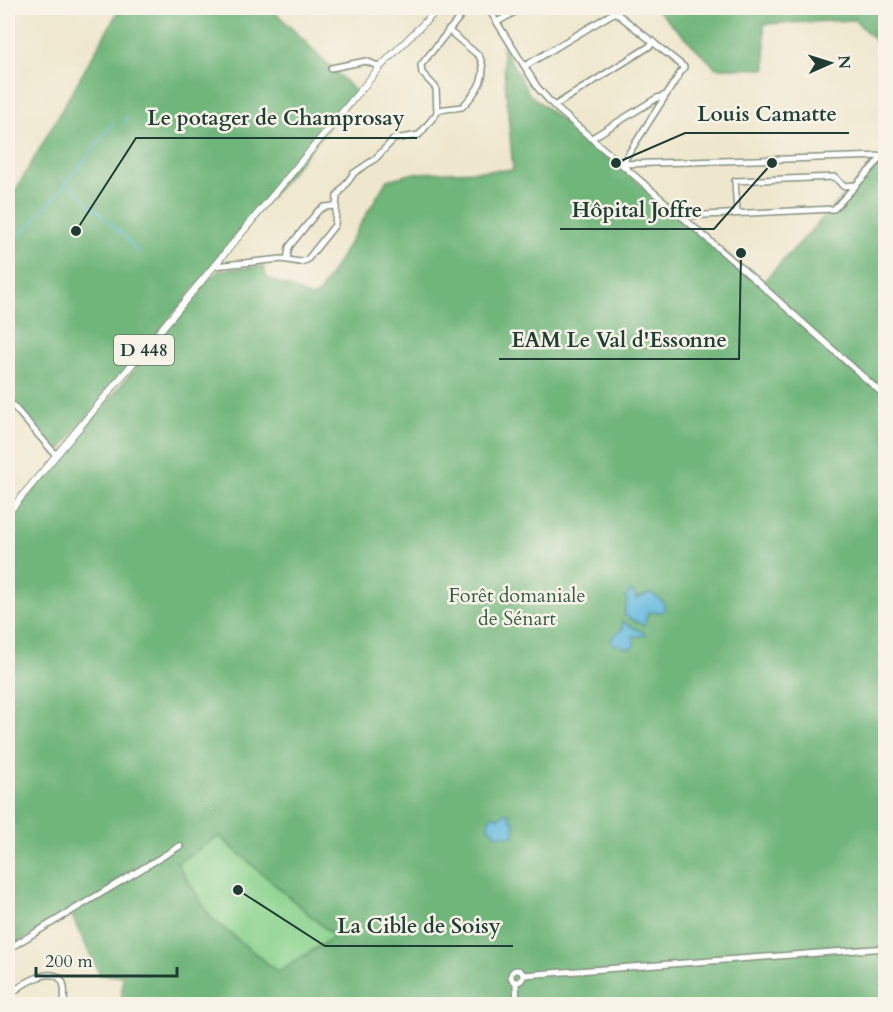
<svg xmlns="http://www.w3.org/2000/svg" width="893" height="1012" font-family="Cardo,serif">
<rect width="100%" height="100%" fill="#f7f3e8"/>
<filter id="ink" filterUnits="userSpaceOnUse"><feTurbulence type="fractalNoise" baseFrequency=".0167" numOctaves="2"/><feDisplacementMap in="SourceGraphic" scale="12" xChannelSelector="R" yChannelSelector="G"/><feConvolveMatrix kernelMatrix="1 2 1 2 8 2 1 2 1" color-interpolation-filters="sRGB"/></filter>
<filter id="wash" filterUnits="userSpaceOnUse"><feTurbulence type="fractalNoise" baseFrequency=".008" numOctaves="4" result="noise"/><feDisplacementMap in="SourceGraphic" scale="24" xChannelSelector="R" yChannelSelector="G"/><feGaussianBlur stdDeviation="1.35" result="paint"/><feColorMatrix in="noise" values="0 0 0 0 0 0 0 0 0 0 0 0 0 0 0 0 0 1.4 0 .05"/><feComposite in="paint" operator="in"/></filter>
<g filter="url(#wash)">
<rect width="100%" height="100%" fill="#efe7cd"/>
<path fill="#8bd38f" stroke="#558862" stroke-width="1.5" d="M219,836l116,101 -57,35 -67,-54 -34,-55z"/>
<path fill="#70b57a" stroke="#487957" stroke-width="1.5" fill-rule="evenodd" d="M120,8h151l86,85 -301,362 -48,-58v-193z
M655,8h230v43l-30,-31 -91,4 2,45 -50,-1z
M502,45l27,49 233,189 123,-131v852h-764l2,-28 -23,-1 -30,-63 -62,36v-427l202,-243 10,-8 43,-4 4,12 44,19 7,-2 69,-115 28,-7 98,-3zM219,836l115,100v1l-56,35 -67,-54 -34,-55z"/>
<path fill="#63b9df" stroke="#417b8a" stroke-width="1.5" d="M631,591l2,1 3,7 15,-6 11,8 3,5 -2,6h-15l-4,14 -20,-11 3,-15 -2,-3z
M622,621l22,12 1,3h-12l1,10 -4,2 -8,-1 -2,-3 -7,1 -2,-6 12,-11z
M504,813h5l1,6 4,1v16l-18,-1 -3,-5 -5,-2 1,-9 4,-4 6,3z"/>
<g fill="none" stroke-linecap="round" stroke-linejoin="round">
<path stroke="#63b9df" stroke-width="1.5" d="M125,124l1,-8
M67,183l56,52
M124,236l15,17
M19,237l38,-42 57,-73"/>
</g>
</g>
<g filter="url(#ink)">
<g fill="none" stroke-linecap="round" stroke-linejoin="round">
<defs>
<path id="minor" d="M488,8l50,80 16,18 208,180 124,111
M497,22l25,-14
M525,66l90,-54 69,55 -62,97
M331,68l35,-7 14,6
M554,106l96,-60 3,-5
M438,110l24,-3c14,-14 28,-32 17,-51l-31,-26
M592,138l65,-40 9,-3
M622,164l261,-8
M737,213l-2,-32 100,-4 8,9 13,-1
M682,216l152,-7 49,-53
M287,260l2,-13 29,-36 6,-4 12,-1
M214,266l68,-7 18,3 7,-2 28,-35 2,-29 17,-23 21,-14 19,-20 25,-4 18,-22 -1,-25 -14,-15 -1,-8 46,-57
M8,400l48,55
M8,949l172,-103
M511 976a6 6 0 1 1 12 0a6 6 0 1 1-12 0Z
M524,975l362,-27
M516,983l1,21
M8,997c8,-10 43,-33 54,-16 4,6 2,16 2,23"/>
<path id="major" d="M8,513l372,-446 59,-59"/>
</defs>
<use href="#minor" stroke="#879280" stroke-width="8"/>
<use href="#major" stroke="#879280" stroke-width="8"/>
<use href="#minor" stroke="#fff" stroke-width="5"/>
<use href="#major" stroke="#fff" stroke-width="6"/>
</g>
</g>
<g text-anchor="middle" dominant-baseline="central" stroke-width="5" stroke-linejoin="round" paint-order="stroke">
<rect fill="#f7f3e8" stroke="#60746a" stroke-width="1.5" x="114" y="335" width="60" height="30" rx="4.5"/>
<g font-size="18" font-weight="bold" fill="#1f3d34">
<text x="144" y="350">D 448</text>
</g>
<g font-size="20" fill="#355b46" stroke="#f7f3e8">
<text x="517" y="595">Forêt domaniale<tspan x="517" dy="23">de Sénart</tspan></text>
</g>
</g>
<path fill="none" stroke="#1f3d34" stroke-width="2" d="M616 163L685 133H849M76 231L136 138H417M772 163L714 229H560M741 253L739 359H499M238 890L325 946H513"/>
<g fill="#1f3d34" stroke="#f7f3e8" stroke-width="2">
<circle cx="616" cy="163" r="6"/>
<circle cx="76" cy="231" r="6"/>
<circle cx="772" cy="163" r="6"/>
<circle cx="741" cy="253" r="6"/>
<circle cx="238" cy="890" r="6"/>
</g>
<g font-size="21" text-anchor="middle" font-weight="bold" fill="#1f3d34" stroke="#f7f3e8" stroke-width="5" stroke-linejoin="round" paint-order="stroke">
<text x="767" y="121">Louis Camatte</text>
<text x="276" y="125">Le potager de Champrosay</text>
<text x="637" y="217">Hôpital Joffre</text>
<text x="619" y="347">EAM Le Val d'Essonne</text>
<text x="419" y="933">La Cible de Soisy</text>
</g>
<rect width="893" height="1012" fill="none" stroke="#f7f3e8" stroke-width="30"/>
<g transform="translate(830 63) rotate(87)" stroke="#f7f3e8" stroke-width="4.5" paint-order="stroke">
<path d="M0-4.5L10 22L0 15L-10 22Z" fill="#1f3d34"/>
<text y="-9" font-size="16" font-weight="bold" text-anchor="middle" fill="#1f3d34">N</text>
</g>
<path d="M36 967v9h141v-9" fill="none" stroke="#1f3d34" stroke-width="3"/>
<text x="45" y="967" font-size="18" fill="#1f3d34" stroke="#f7f3e8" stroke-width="4.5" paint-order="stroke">200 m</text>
</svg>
